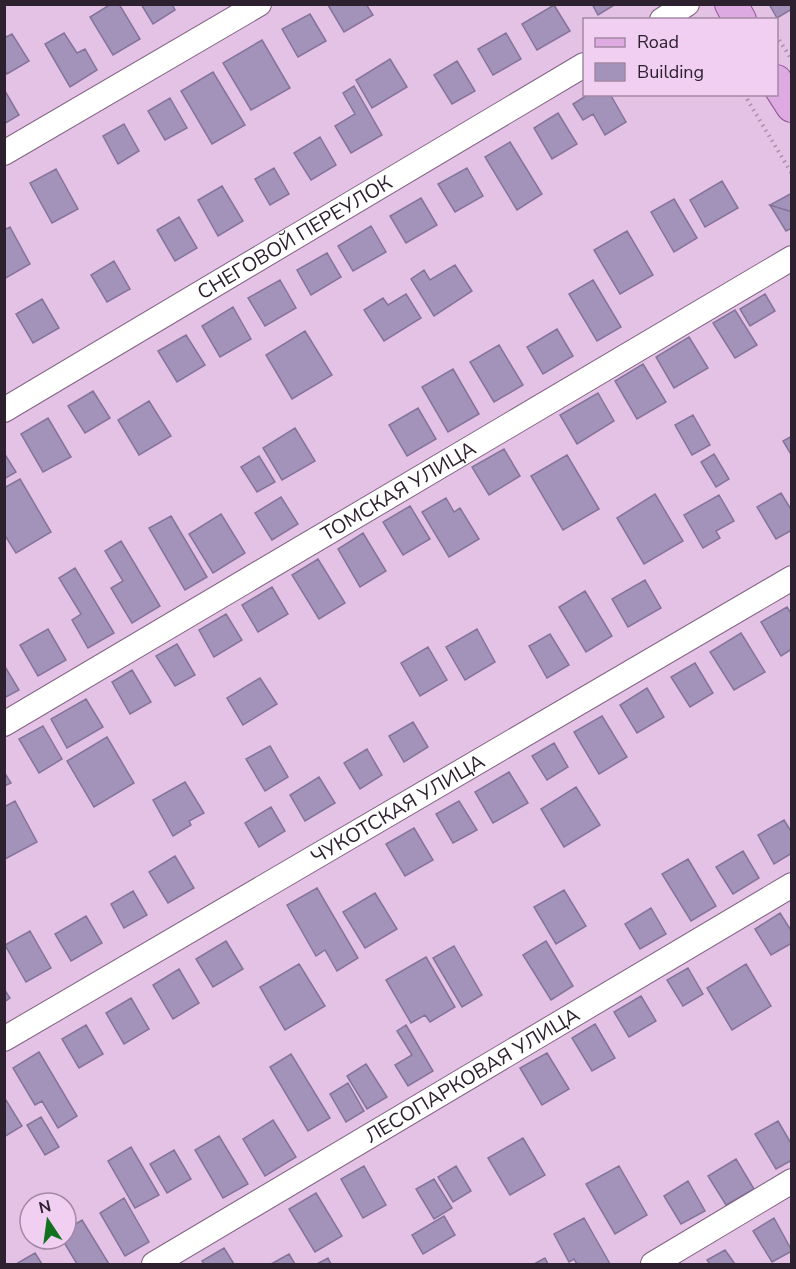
<svg xmlns="http://www.w3.org/2000/svg" width="796" height="1269" font-family="'Nunito Sans',sans-serif">
<rect width="100%" height="100%" fill="#e4c2e5"/>
<path fill="#a392ba" stroke="#85749a" stroke-width="1.5" d="M111,4h8l21,35 -27,16 -23,-38z
M141,4h31l3,6 -22,14z
M329,4h37l7,11 -29,17 -16,-27z
M592,4h24l-18,11z
M769,4h23v5l-15,9z
M554,5l16,26 -33,19 -15,-26z
M310,14l16,27 -28,16 -16,-28z
M64,33l13,20 8,-4 12,21 -27,17 -25,-43z
M506,33l15,26 -28,16 -15,-26z
M12,34l17,27 -22,13 -3,-4v-32z
M262,40l28,48 -39,22 -28,-47z
M390,59l17,28 -35,21 -16,-28z
M457,61l18,30 -23,13 -18,-29z
M213,72l32,53 -33,19 -31,-53z
M354,86l28,49 -31,18 -16,-27 20,-12 -12,-21z
M5,91l14,24 -15,9v-32z
M589,94h21l16,28 -21,13 -12,-21 -10,6 -10,-16z
M170,98l17,30 -22,12 -17,-29z
M558,113l19,31 -25,15 -18,-31z
M124,124l15,27 -21,13 -15,-28z
M320,137l16,28 -25,15 -17,-27z
M510,142l32,52 -25,16 -32,-53z
M274,168l15,26 -19,11 -15,-26z
M467,168l16,28 -28,16 -17,-28z
M56,169l22,40 -26,14 -22,-40z
M722,181l16,27 -33,19 -15,-27z
M222,186l21,35 -25,15 -20,-36z
M792,193v19l-22,-7z
M421,198l16,27 -31,18 -16,-27z
M674,199l23,39 -23,14 -23,-40z
M770,205l22,7v16l-6,3z
M179,217l18,31 -22,13 -18,-31z
M371,226l15,26 -33,19 -15,-25z
M10,227l20,37 -26,15v-49z
M627,231l26,44 -33,19 -26,-44z
M327,253l14,24 -30,18 -14,-25z
M114,261l16,28 -23,13 -16,-27z
M455,265l17,26 -38,25 -23,-37 13,-9 6,10z
M280,280l16,28 -31,18 -17,-28z
M593,280l28,47 -24,14 -28,-47z
M406,294l15,24 -37,23 -20,-31 19,-12 5,7z
M765,294l10,17 -25,15 -10,-17z
M42,299l17,29 -26,15 -17,-29z
M233,307l18,32 -31,18 -18,-31z
M735,310l22,35 -22,13 -22,-35z
M557,329l16,27 -30,18 -16,-27z
M305,331l27,44 -40,24 -26,-44z
M186,335l19,30 -28,17 -19,-31z
M689,337l19,31 -34,20 -18,-31z
M499,345l24,40 -29,17 -24,-40z
M643,364l23,38 -29,17 -22,-38z
M453,369l26,45 -31,18 -26,-45z
M93,391l17,27 -25,15 -17,-27z
M598,393l16,28 -37,23 -17,-29z
M149,401l22,35 -32,19 -21,-35z
M418,408l18,31 -29,17 -18,-31z
M693,415l17,30 -18,10 -17,-30z
M48,418l23,39 -28,15 -22,-38z
M295,428l20,33 -33,19 -19,-32z
M792,436v20l-9,-15z
M504,449l16,27 -31,19 -17,-28z
M4,453l12,19 -12,7z
M714,454l15,25 -13,8 -15,-25z
M567,455l32,54 -36,21 -32,-54z
M259,456l16,26 -18,10 -16,-25z
M20,479l31,53 -35,21 -12,-19v-46z
M781,493l11,18v19l-16,9 -19,-32z
M655,494l28,47 -39,23 -27,-46z
M719,495l15,26 -18,10 4,7 -17,10 -19,-33z
M281,497l17,27 -26,16 -17,-27z
M446,498l8,14 6,-4 19,31 -30,18 -27,-45z
M410,506l20,33 -27,16 -20,-33z
M221,514l24,39 -32,20 -24,-39z
M171,516l36,61 -22,13 -36,-62z
M363,533l23,38 -26,16 -22,-38z
M121,541l39,65 -28,17 -21,-35 12,-7 -18,-30z
M318,559l27,44 -26,16 -27,-44z
M75,568l39,65 -26,15 -16,-28 9,-6 -22,-36z
M645,580l16,28 -33,19 -16,-28z
M272,587l16,27 -30,18 -16,-27z
M585,591l27,45 -26,16 -27,-45z
M787,607l5,8v34l-11,7 -20,-34z
M226,614l16,26 -28,17 -15,-27z
M48,629l18,31 -28,16 -18,-31z
M477,629l18,33 -30,18 -19,-33z
M741,633l24,39 -31,18 -24,-38z
M550,634l19,31 -22,13 -18,-32z
M177,644l18,31 -20,11 -19,-30z
M428,647l19,33 -27,16 -19,-33z
M695,663l18,30 -23,14 -19,-30z
M4,665l15,25 -15,8z
M132,670l19,32 -21,12 -18,-32z
M260,678l17,26 -34,21 -16,-27z
M647,688l17,29 -27,16 -17,-28z
M86,699l17,28 -36,21 -16,-29z
M602,716l25,41 -28,17 -25,-42z
M413,722l15,25 -24,15 -15,-26z
M43,726l19,33 -23,14 -20,-34z
M107,737l27,46 -40,24 -27,-46z
M554,743l14,24 -21,13 -15,-24z
M270,746l18,31 -23,14 -19,-32z
M367,749l15,26 -22,14 -16,-26z
M4,772l7,11 -7,3z
M509,772l19,31 -35,20 -18,-31z
M319,777l16,26 -30,18 -15,-26z
M185,782l19,31 -15,8 2,4 -18,11 -20,-36z
M576,787l24,38 -36,22 -23,-38z
M15,801l22,41 -32,17 -1,-52z
M459,801l18,29 -24,13 -17,-29z
M271,807l14,24 -26,16 -14,-24z
M784,820l8,13v20l-18,11 -16,-29z
M414,828l19,32 -28,16 -19,-32z
M743,851l16,27 -26,16 -17,-27z
M175,856l19,32 -26,15 -19,-31z
M688,859l28,47 -25,15 -29,-47z
M317,888l41,70 -21,13 -12,-21 -9,6 -29,-51z
M564,890l22,36 -30,18 -22,-37z
M133,891l14,24 -23,13 -13,-24z
M375,893l22,36 -32,19 -22,-36z
M651,908l15,26 -26,15 -15,-25z
M780,913l12,19v11l-21,12 -16,-26z
M86,916l16,27 -31,18 -16,-27z
M30,931l21,37 -25,14 -21,-37z
M226,941l17,28 -30,18 -17,-28z
M546,941l27,45 -22,14 -28,-45z
M454,946l28,49 -20,12 -29,-49z
M426,957l29,50 -25,15 -5,-7 -14,8 -25,-43z
M299,964l26,42 -40,24 -25,-43z
M746,964l25,42 -39,24 -25,-42z
M688,968l15,26 -20,12 -16,-26z
M179,969l20,34 -26,16 -20,-34z
M4,989l6,9 -6,4z
M641,996l15,25 -27,16 -15,-25z
M131,998l18,31 -25,15 -18,-31z
M595,1024l20,34 -23,13 -20,-33z
M86,1025l17,29 -24,14 -17,-29z
M406,1025l27,46 -25,15 -13,-21 17,-10 -15,-24z
M39,1052l38,64 -19,12 -16,-27 -7,4 -22,-37z
M547,1053l22,36 -27,16 -22,-37z
M291,1054l39,64 -22,13 -38,-64z
M366,1064l21,33 -20,12 -20,-33z
M348,1083l16,28 -18,11 -16,-28z
M4,1097l18,29 -18,11z
M41,1117l18,30 -14,8 -18,-30z
M273,1120l23,37 -31,19 -22,-37z
M778,1121l14,24v15l-16,9 -21,-35z
M219,1136l29,48 -25,14 -28,-48z
M523,1138l22,37 -35,20 -22,-37z
M131,1147l28,48 -24,13 -27,-47z
M174,1150l17,29 -24,14 -17,-29z
M736,1159l18,30 -28,16 -18,-29z
M364,1166l22,39 -23,13 -22,-39z
M456,1166l15,25 -18,11 -15,-25z
M619,1166l28,49 -32,19 -29,-50z
M434,1179l18,29 -18,11 -18,-30z
M688,1181l17,30 -24,13 -17,-28z
M316,1193l26,43 -27,16 -26,-43z
M124,1198l25,44 -24,14 -25,-43z
M444,1216l11,19 -32,19 -11,-19z
M584,1218l26,46h-33l-3,-5 -5,3 -15,-28z
M774,1218l18,33 -20,11 -19,-31z
M82,1220l27,44h-32l-15,-25h4v-9z
M224,1248l10,16h-30l-2,-3z
M725,1250l10,14h-25l-3,-4z
M35,1253l7,11h-26z
M289,1254l6,10h-24z
M328,1258l3,6h-14z
M545,1258l3,6h-14z"/>
<g fill="none" stroke-linecap="round" stroke-linejoin="round">
<defs>
<g id="minor">
<path d="M662,20l25,-16"/>
<path d="M4,153l255,-149"/>
<path id="s1" d="M4,410l580,-345"/>
<path id="s2" d="M4,724l788,-466"/>
<path id="s3" d="M4,1039l788,-461"/>
<path id="s4" d="M154,1264l638,-379"/>
<path d="M653,1264l139,-83"/>
</g>
<path id="major" d="M731,4l9,16
M776,81l16,25"/>
</defs>
<use href="#minor" stroke="#816283" stroke-width="26"/>
<use href="#major" stroke="#915596" stroke-width="34"/>
<path stroke="#aa8fab" stroke-width="4" stroke-dasharray="1.5 4.5" stroke-linecap="butt" d="M776,35l14,22
M744,94l48,80"/>
<use href="#minor" stroke="#fff" stroke-width="24"/>
<use href="#major" stroke="#ddaae1" stroke-width="32"/>
</g>
<g text-anchor="middle" dominant-baseline="central" stroke-width="4.5" stroke-linejoin="round" paint-order="stroke">
<g font-size="20" fill="#2e212f" stroke="#f1cff3">
<text stroke="none"><textPath href="#s1" startOffset="338">СНЕГОВОЙ ПЕРЕУЛОК</textPath></text>
<text stroke="none"><textPath href="#s2" startOffset="458">ТОМСКАЯ УЛИЦА</textPath></text>
<text stroke="none"><textPath href="#s3" startOffset="456">ЧУКОТСКАЯ УЛИЦА</textPath></text>
<text stroke="none"><textPath href="#s4" startOffset="370">ЛЕСОПАРКОВАЯ УЛИЦА</textPath></text>
</g>
</g>
<rect width="796" height="1269" fill="none" stroke="#2e212f" stroke-width="12"/>
<rect x="583" y="18" width="195" height="78" fill="#f1cff3" stroke="#a389a5" stroke-width="1.5"/>
<rect x="595" y="38" width="30" height="9" fill="#ddaae1" stroke="#a389a5" stroke-width="1.5"/>
<text x="637" y="48" font-size="18" fill="#2e212f">Road</text>
<rect x="595" y="63" width="30" height="18" fill="#a392ba" stroke="#a389a5" stroke-width="1.5"/>
<text x="637" y="78" font-size="18" fill="#2e212f">Building</text>
<g transform="translate(48 1221) rotate(347)"><circle r="28" fill="#f1cff3" stroke="#a389a5" stroke-width="1.5"/>
<path d="M0-4.5L10 22L0 15L-10 22Z" fill="#12711f"/>
<text y="-9" font-size="16" font-weight="bold" text-anchor="middle" fill="#2e212f">N</text>
</g>
</svg>
